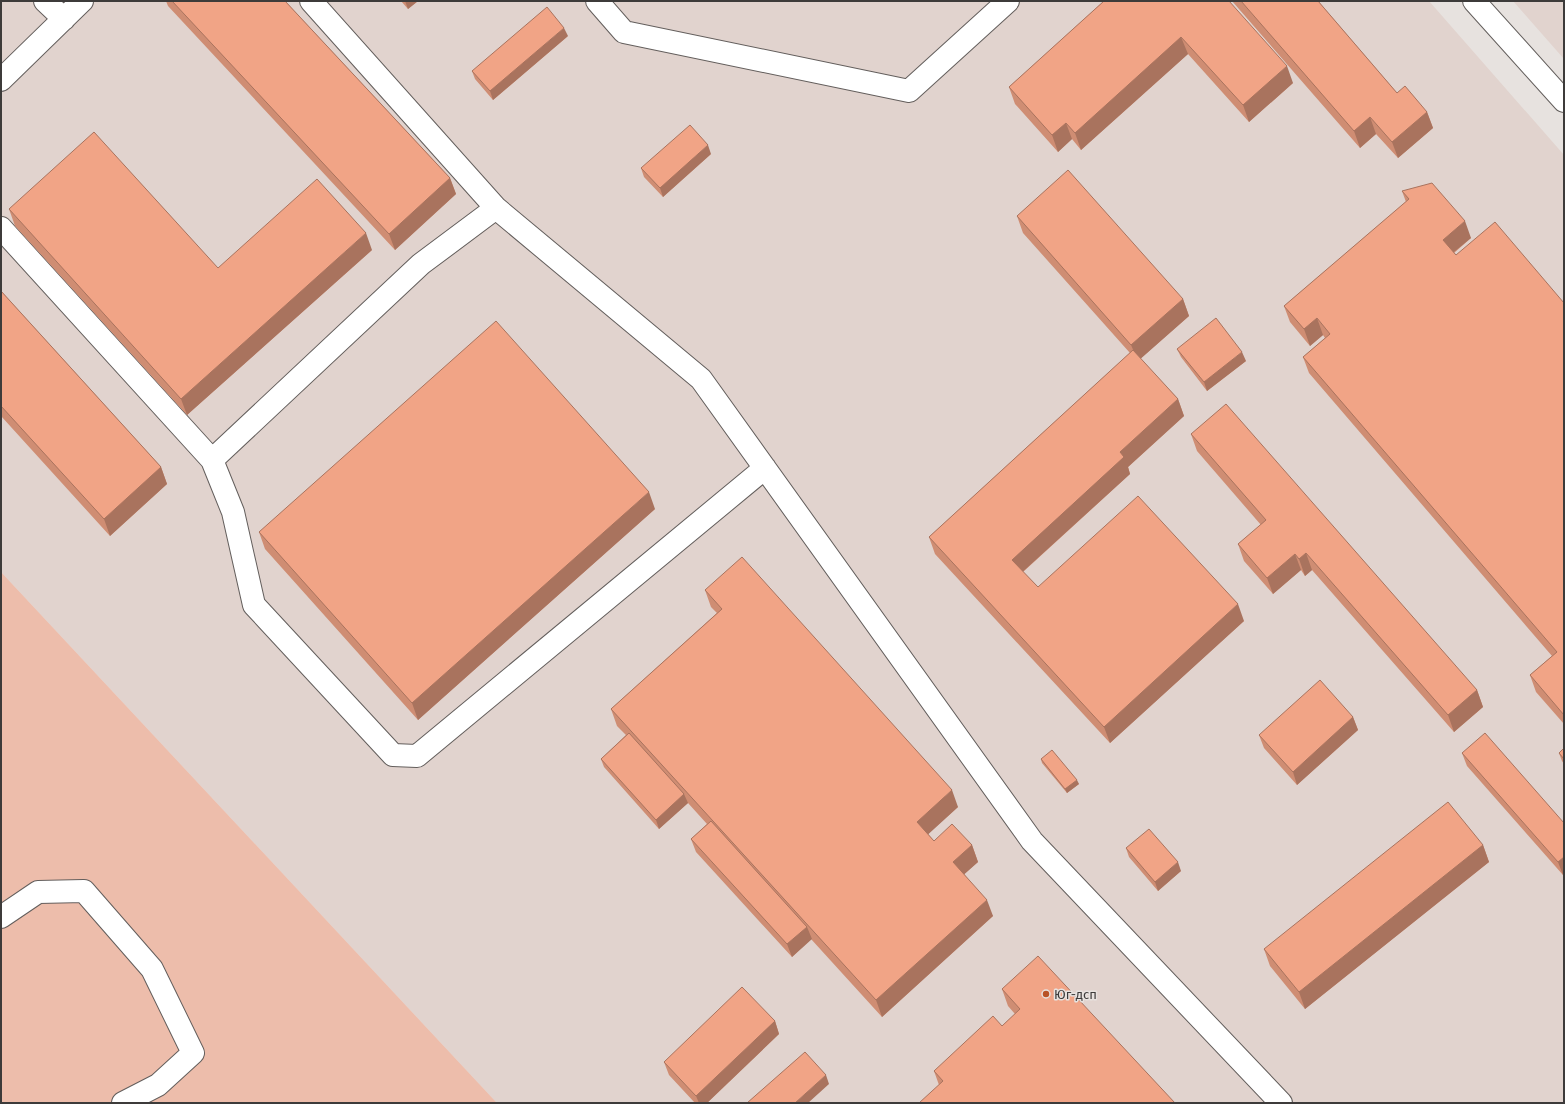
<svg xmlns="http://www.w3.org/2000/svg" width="1565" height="1104" font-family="'Fira Sans',sans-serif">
<rect width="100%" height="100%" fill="#e7e2df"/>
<path fill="#e1d3ce" d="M1,1h1428l135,154v948h-1067l-496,-531z
M1513,1h51v58z"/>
<path fill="#edbdab" d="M1,572l496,531h-496z"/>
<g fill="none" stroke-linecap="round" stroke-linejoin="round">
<defs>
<path id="minor" d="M45,1l19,18
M311,1l185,207 205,171 331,462 249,262
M597,1l27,31 285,59 99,-90
M1,80l81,-79
M1,228l211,232 21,52 21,93 139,150 24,1 348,-288
M212,460l209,-196 75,-56
M1,917l37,-25 46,-1 68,78 41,84 -35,32 -35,18"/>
<path id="major" d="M1474,1l90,100"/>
</defs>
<use href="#minor" stroke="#635e5c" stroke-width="24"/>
<use href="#major" stroke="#635e5c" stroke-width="24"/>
<use href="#minor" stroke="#fff" stroke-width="22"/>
<use href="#major" stroke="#fff" stroke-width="22"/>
</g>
<path fill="#cf8d73" d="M166,1h119l165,177 6,16 -61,56 -227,-244z
M401,1h17l-10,8z
M1104,1l189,82 -44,39 -61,-68 -107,96 -9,-11 -14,13 -43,-48 -6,-17z
M1232,1h86l79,92 30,19 6,16 -35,30 -22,-24 -16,14z
M568,36l-75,64 -18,-21 -3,-8z
M711,154l-48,43 -19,-20 -3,-9z
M1402,191l69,47 -17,15 2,2 108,48v421l-28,-32 -6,-17 22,-19 -243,-283 -6,-16 22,-19 -2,-3 -13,11 -20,-24 -6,-16 122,-104z
M9,209l209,59 154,-18 -185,165 -172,-189z
M1017,216l166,83 6,17 -49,43 38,40 6,17 -56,51 2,7 -107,98 15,15 206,34 -134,122 -175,-189 -6,-17 201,-184 -107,-120z
M1,291l160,176 6,17 -57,52 -109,-120z
M1177,349l69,12 -39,30 -26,-34z
M1191,434l286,256 6,17 -29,25 -142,-162 -7,6 -4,-6 -28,24 -29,-33 -6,-17 23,-19 -64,-74z
M655,509l-237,211 -153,-171 -6,-17z
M705,590l253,217 -30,27 6,7 38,4 6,17 -14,12 29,42 -111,101 -71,-78 -19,18 -96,-105 -5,-13 16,-15 -19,-21 -29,26 -55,-62 -3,-8 25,-24 -9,-9 -6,-17 106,-96 -6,-6z
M1353,717l5,13 -61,55 -33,-37 -5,-13z
M1564,748v16l-2,-3 -3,-8z
M1462,753l102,70 -1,52 -96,-109z
M1041,759l38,25 -12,9 -25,-30z
M1483,845l6,17 -184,147 -35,-43 -6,-17z
M1126,848l55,23 -23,20 -29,-34z
M1002,989l173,114 -236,-18 -5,-14 68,-45 13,-12 -7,-8z
M775,1021l4,13 -72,69h-12l-26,-28 -5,-13z"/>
<path fill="#a9735e" d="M405,1h13l-10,8z
M564,28l4,8 -75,64 -3,-9z
M1181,37l7,17 -107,96 -6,-17z
M1287,66l6,17 -44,39 -6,-17z
M1427,112l6,16 -35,30 -6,-16z
M1370,117l6,17 -16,14 -6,-17z
M1066,123l6,16 -14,13 -6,-17z
M708,145l3,9 -48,43 -3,-9z
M450,178l6,16 -61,56 -6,-16z
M1465,221l6,17 -22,18 -6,-16z
M366,233l6,17 -185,165 -6,-16z
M1183,299l6,17 -51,45 -7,-16z
M1317,318l6,17 -13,11 -6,-17z
M1242,352l4,9 -39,30 -3,-9z
M1178,399l6,17 -56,51 2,7 -112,102 -6,-16 108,-108z
M161,467l6,17 -57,52 -6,-17z
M649,492l6,17 -237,211 -6,-17z
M1306,553l6,17 -7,6 -6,-17z
M1295,554l6,16 -28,24 -6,-16z
M1238,604l6,17 -134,122 -6,-16z
M1477,690l6,17 -29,25 -6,-17z
M1353,717l5,13 -61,55 -4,-13z
M1077,780l2,4 -12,9 -2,-4z
M952,790l6,17 -35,32 -6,-17z
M684,794l4,9 -29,26 -3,-9z
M972,845l6,17 -19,17 -6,-17z
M1483,845l6,17 -184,147 -6,-17z
M1564,857v17l-1,1 -5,-13z
M1178,862l3,9 -23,20 -3,-9z
M987,900l6,16 -111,101 -6,-17z
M807,927l5,12 -20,18 -5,-13z
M775,1021l4,13 -72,69h-8l-3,-7z
M826,1075l3,9 -21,19h-13z"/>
<path fill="#f1a486" stroke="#a9735e" d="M172,1h113l165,177 -61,56z
M1104,1h125l58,65 -44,39 -62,-68 -106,96 -9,-10 -14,12 -43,-48z
M1241,1h77l79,92 8,-7 22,26 -35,30 -22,-25 -16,14z
M547,7l17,21 -74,63 -18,-20z
M690,125l18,20 -48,43 -19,-20z
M94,132l124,136 99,-89 49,54 -185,166 -172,-190z
M1068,170l115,129 -52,46 -114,-129z
M1432,183l33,38 -22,19 13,15 39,-33 69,81v412l-34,-40 27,-23 -254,-295 27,-23 -13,-16 -13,11 -20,-23 125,-107 -7,-8z
M1,291l160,176 -57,52 -103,-113z
M1216,318l26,34 -38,30 -27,-33z
M496,321l153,171 -237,211 -153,-171z
M1133,350l45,49 -58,53 4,5 -112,103 26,27 100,-91 100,108 -134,123 -175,-190z
M1226,404l251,286 -29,25 -142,-162 -7,6 -4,-5 -28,24 -29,-34 28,-24 -75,-86z
M742,557l210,233 -35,32 17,19 18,-17 20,21 -19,17 34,38 -111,100 -265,-291 111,-100 -17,-19z
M1320,680l33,37 -60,55 -34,-37z
M629,733l55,61 -28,26 -55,-61z
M1485,733l79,90v34l-6,5 -96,-109z
M1564,748v11l-5,-6z
M1052,750l25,30 -12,9 -24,-30z
M1448,802l35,43 -184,147 -35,-43z
M711,821l96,106 -20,17 -96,-105z
M1149,829l29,33 -23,20 -29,-34z
M1038,956l137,147h-256l24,-22 -9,-10 59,-55 9,10 18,-17 -18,-20z
M742,987l33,34 -79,75 -32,-34z
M805,1052l21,23 -31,28h-48z"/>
<circle fill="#b85226" stroke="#e7e2df" stroke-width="1.5" cx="1046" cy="994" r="4"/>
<g text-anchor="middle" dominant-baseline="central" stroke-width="3" stroke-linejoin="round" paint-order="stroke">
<g font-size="13" fill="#3d3b3a" stroke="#e7e2df" text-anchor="start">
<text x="1054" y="994">Юг-дсп</text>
</g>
</g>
<rect width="1565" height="1104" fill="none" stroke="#3d3b3a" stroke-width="4"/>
</svg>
